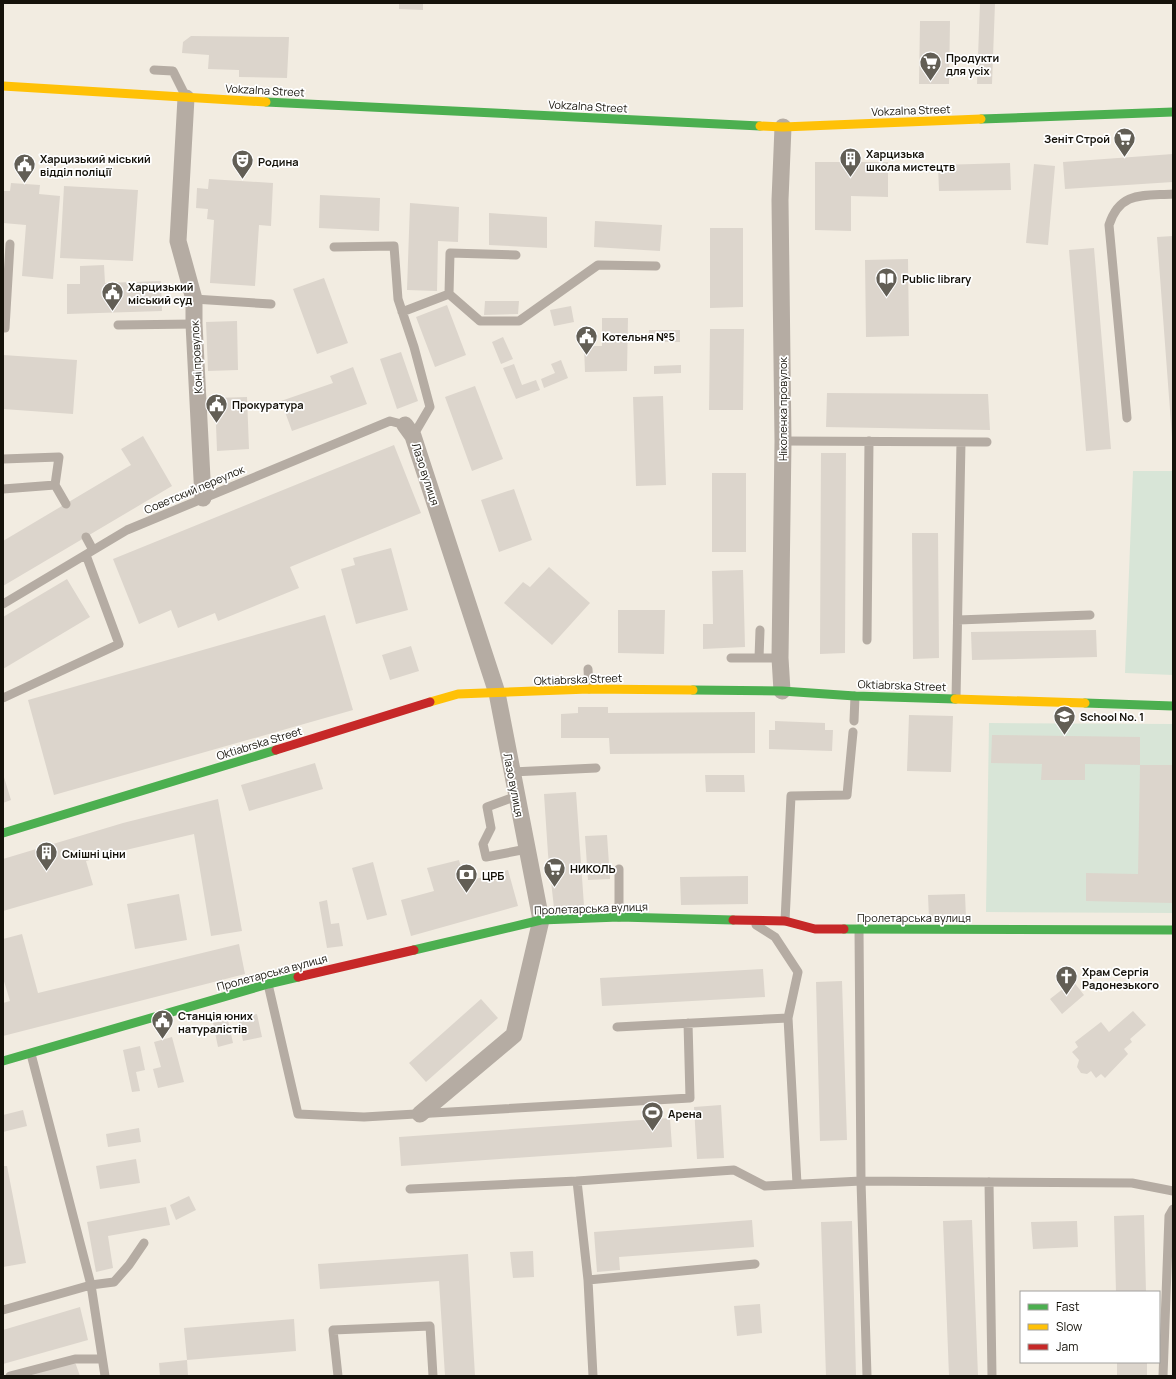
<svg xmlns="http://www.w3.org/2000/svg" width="1176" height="1379" font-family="Manrope,sans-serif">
<rect width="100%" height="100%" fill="#f2ece1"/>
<path fill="#d8e5d7" d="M1133,471h40v204l-48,-2z
M989,723l184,1v189l-187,-1z"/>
<path fill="#dcd5cc" d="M399,3h24v7l-24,-1z
M980,3h15l-3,81h-15z
M920,21h30l-1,63h-30z
M191,36l98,1 -2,41 -48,-1v-7l-31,-1 1,-14 -27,-2 1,-11z
M1173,154v28l-108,7 -2,-27z
M815,162h73v35l-37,-1v35l-36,-1z
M1010,163l1,27 -72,1 -1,-26z
M1034,164l21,2 -7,79 -22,-2z
M209,179l64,4 -2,43 -12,-1 -4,61 -45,-3 4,-63 -7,-1 1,-10 -12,-1 1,-20 11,1z
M11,183l29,2 -1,9 21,2 -7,83 -31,-3 4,-51 -23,-2v-32h7z
M64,186l74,4 -5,71 -73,-3z
M320,195l60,3 -1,33 -60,-3z
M410,203l49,4 -1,35 -20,-1 -1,50 -30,-1z
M489,213l58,4v31l-58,-3z
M595,221l67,4 -2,26 -66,-4z
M710,228h33v79l-33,1z
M1173,236v201h-1l-15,-200z
M1094,248l17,201 -25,2 -17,-201z
M908,259l1,77 -43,1 -1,-77z
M104,265l1,18 56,-2 1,30 -95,3v-30h13v-18z
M324,278l24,65 -31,11 -24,-65z
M485,301h34l-1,13 -34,1z
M447,305l19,50 -31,12 -19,-50z
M571,306l3,16 -20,4 -4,-16z
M602,318h26l-1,53 -42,1 -1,-26h18z
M237,321l1,49 -30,1 -2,-49z
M710,329h34l-1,81h-34z
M649,330h31v12h-31z
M503,337l10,22 -12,5 -9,-22z
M401,352l17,49 -21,8 -17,-50z
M3,355l74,5 -4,54 -70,-5z
M561,360l7,18 -24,10 -3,-9 14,-6 -4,-9z
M514,364l8,21 14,-5 4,10 -24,9 -13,-31z
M681,365v8l-27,1v-8z
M353,367l14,37 -75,27 -11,-30 52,-18 -3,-7z
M475,386l28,73 -31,12 -27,-74z
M827,393l161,1 2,36 -164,-3z
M663,396l3,89 -30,1 -3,-89z
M247,397l2,52 -32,2 -2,-53z
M143,436l29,50 -169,100v-45l128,-76 -10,-16z
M394,445l27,68 -131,54 9,21 -81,33 -3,-8 -37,15 -7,-18 -32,14 -26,-65z
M821,453h25l-1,200 -25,1z
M712,473h34v79h-34z
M514,489l18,51 -33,12 -18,-52z
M912,533h26l1,125 -26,1z
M391,548l17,62 -52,14 -15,-55 14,-4 -2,-7z
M549,567l41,36 -38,42 -48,-42 19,-21 7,5z
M743,570l2,77 -42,2v-25h10l-1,-53z
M67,579l23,38 -87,52v-52z
M618,610h47l-1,44 -46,-1z
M325,615l28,95 -299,85 -26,-95z
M1096,630l1,27 -125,3 -1,-28z
M411,646l8,25 -29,9 -8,-25z
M578,707h30v6l147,-1v41l-145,1 -1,-16h-48v-24l17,-1z
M909,715l44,1 -2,56 -44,-1z
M775,721l50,2v7h8l-1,21 -63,-2v-19h6z
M992,735l148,2v28l-55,-1v16h-44l1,-16 -51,-1z
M315,763l8,26 -74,22 -8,-26z
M1140,765h33l-1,138 -86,-2v-28l52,1z
M3,774l8,26 -8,3z
M705,775h39l1,17h-39z
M576,792l8,114 -30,2 -6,-54 -4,-60z
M218,799l24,132 -31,5 -17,-102 -64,15 -44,12 7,24 -90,26v-52l120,-36z
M607,835l3,44 -22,1 -3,-44z
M459,860l6,22 43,-12 10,36 -107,30 -10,-36 33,-9 -7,-23z
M373,862l14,53 -20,5 -15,-52z
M748,876v28l-67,1 -1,-28z
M179,894l8,46 -52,9 -8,-45z
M965,894l1,24 -37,1 -1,-24z
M327,900l4,24 8,-1 4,23 -16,2 -8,-46z
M22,934l16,59 201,-49 6,30 -242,62v-33l7,-2 -7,-23v-39z
M763,969l2,28 -163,9 -2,-28z
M842,981l5,159 -27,1 -4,-159z
M1073,981l11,14 -22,19 -12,-15z
M481,999l17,19 -72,64 -17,-19z
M1133,1011l13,14 -16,14 2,3 -8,7 4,5 -23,24 -4,-4 -5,4 -5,-7 -4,3 -6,-1 -4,-6 2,-7 -7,-8 6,-5 -3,-5 26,-20 8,10z
M257,1014l5,23 -19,4 -5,-24z
M228,1020l5,23 -15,4 -5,-24z
M172,1037l12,45 -26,6 -5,-19 8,-2 -7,-25z
M140,1046l5,24 -9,2 4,19 -8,1 -9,-42z
M721,1105l3,53 -27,1 -3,-52z
M23,1110l4,16 -24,6v-17z
M670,1118l2,29 -271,19 -2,-29z
M139,1128l2,14 -33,5 -2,-13z
M136,1159l4,24 -40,6 -4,-23z
M3,1166h4l19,97 -23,4z
M189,1196l7,14 -20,10 -6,-15z
M166,1207l4,18 -62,11 5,32 -17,4 -9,-50z
M1144,1215l2,77h-30l-2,-76z
M752,1220l2,27 -135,10 1,13 -23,2 -3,-40z
M972,1220l6,156h-29l-6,-155z
M852,1221l4,155h-30l-5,-154z
M1077,1221l1,26 -45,2 -2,-27z
M533,1251l1,26 -21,1 -3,-26z
M468,1254l7,122h-30l-6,-95 -119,8 -2,-25z
M760,1304l2,29 -25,3 -3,-30z
M80,1307l8,33 -85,24v-34z
M294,1319l2,32 -109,9 -3,-32z
M187,1360l1,16h-28l-1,-13z
M75,1362l5,14h-56z
M1117,1362h30v14h-30z"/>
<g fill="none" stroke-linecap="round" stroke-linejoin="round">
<path stroke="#b5aca3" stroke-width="9" d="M154,70l19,1 13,26
M334,247l60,-1 4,53 16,48 16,60 -17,29
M449,294l31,27h39l79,-56 58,1
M194,299l77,5
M402,312l47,-18 1,-41 66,2
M118,325l76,-1
M3,328h2l5,-84
M1127,418l-18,-193c11,-34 34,-29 64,-31
M783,441l204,1
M3,459l56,-2 -4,28 11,19
M3,489l52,-4
M86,537l7,13
M3,604l124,-74 263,-109 15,4
M958,620l132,-5
M867,640l2,-199
M731,658h49
M759,658l1,-28
M588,669l1,20
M3,698l116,-54 -33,-89
M956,699l5,-257
M854,721l1,-25
M512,772l84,-4
M517,796l-30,11 4,21 -8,16 3,13 41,-8
M619,869v48
M785,921l6,-125 56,-1 6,-63
M756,925l19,12 23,35 -10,46 9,166
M859,929l2,252 6,195
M268,984l30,130 66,3 326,-19 -2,-75
M617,1027l171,-9
M31,1054l60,231 14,91
M577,1181l11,99 5,96
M989,1182l3,194
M410,1189l167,-8 157,-11 31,16 96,-5 271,2 41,8
M588,1280l167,-16
M3,1310l88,-25 23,-3 15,-17 15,-22
M10,1376l65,-17h27
M338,1376l-5,-46 97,-4 3,50
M1163,1376l6,-160 4,-7"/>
<path stroke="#b5aca3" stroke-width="17" d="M186,98l-8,143 16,58v25l9,174
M405,425l8,11 84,257 44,227 -27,115 -94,79
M782,691l-2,-33 3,-217 -3,-241 3,-73"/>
<path stroke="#4caf50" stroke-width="9" d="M266,102l494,24
M981,119l192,-7
M693,690l89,1 73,5 100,3
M1085,703l88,3
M3,833l273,-83
M844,929l329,1
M414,950l127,-30 78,-3 114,3
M3,1061l265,-77 30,-7"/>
<path stroke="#ffc107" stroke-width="9" d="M3,86l263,16
M760,126l23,1 198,-8
M955,699l130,4
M430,702l28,-8 131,-5 104,1"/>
<path stroke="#c62828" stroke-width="9" d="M276,750l154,-48
M733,920l52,1 30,8h29
M298,977l116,-27"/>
</g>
<defs>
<symbol id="supermarket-pin" viewBox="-11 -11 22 30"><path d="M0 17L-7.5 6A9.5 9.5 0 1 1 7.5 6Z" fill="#625e55" stroke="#fff"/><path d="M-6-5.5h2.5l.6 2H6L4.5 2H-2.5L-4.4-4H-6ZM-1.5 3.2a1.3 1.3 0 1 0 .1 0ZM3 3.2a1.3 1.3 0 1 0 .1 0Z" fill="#fff"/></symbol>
<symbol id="building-pin" viewBox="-11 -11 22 30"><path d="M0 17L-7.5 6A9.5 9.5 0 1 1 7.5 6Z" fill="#625e55" stroke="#fff"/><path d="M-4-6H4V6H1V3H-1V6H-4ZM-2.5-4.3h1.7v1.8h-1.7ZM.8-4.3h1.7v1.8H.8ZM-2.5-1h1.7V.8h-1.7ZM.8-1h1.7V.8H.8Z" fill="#fff"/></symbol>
<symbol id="theatre-pin" viewBox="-11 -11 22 30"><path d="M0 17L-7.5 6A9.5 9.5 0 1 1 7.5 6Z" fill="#625e55" stroke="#fff"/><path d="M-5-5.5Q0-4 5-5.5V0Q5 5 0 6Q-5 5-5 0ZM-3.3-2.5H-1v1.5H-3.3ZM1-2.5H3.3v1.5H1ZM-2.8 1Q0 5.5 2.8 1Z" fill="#fff"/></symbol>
<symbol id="civic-pin" viewBox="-11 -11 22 30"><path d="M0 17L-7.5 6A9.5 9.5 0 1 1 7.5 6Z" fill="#625e55" stroke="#fff"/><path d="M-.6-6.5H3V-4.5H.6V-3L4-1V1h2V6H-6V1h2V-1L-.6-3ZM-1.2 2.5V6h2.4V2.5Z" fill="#fff"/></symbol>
<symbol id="library-pin" viewBox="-11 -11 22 30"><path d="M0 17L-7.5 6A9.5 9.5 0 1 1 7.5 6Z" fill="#625e55" stroke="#fff"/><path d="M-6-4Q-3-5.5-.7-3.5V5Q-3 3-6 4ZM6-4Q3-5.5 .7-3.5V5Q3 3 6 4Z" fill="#fff"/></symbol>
<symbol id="school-pin" viewBox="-11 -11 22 30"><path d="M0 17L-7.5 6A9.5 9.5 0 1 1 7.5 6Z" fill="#625e55" stroke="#fff"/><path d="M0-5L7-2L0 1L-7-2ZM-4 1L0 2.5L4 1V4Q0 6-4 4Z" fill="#fff"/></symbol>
<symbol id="bank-pin" viewBox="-11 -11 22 30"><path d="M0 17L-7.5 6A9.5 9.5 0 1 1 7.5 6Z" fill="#625e55" stroke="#fff"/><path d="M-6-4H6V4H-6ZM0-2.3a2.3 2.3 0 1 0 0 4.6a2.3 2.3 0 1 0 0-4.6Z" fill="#fff"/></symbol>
<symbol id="church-pin" viewBox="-11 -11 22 30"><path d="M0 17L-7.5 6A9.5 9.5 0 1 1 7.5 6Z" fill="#625e55" stroke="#fff"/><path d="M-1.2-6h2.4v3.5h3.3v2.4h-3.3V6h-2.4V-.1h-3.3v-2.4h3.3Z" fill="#fff"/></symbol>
<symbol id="stadium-pin" viewBox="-11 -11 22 30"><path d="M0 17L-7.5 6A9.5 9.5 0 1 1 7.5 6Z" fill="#625e55" stroke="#fff"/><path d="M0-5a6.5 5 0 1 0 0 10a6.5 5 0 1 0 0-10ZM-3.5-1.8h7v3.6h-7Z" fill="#fff"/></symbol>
</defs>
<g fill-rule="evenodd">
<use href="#supermarket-pin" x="918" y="50" width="25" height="34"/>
<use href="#supermarket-pin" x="1112" y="126" width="25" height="34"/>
<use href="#building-pin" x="838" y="146" width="25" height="34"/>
<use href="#theatre-pin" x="230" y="148" width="25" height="34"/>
<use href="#civic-pin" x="12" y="152" width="25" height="34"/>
<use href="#library-pin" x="874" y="266" width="25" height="34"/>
<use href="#civic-pin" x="100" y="280" width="25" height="34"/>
<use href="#civic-pin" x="574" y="324" width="25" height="34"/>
<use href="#civic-pin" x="204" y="392" width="25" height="34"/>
<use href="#school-pin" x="1052" y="704" width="25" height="34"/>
<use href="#building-pin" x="34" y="840" width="25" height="34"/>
<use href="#supermarket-pin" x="542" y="856" width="25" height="34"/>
<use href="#bank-pin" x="454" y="862" width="25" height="34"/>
<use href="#church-pin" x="1054" y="964" width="25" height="34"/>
<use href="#civic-pin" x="150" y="1008" width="25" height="34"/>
<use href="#stadium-pin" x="640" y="1100" width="25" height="34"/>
</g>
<g text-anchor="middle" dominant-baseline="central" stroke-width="3.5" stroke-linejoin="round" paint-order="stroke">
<g font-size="11" font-weight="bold" fill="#15120a" stroke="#fff" text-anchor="start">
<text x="946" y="57">Продукти<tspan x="946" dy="13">для усіх</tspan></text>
<text x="1110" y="138" text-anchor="end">Зеніт Строй</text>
<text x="866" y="153">Харцизька<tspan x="866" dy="13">школа мистецтв</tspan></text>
<text x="40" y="158">Харцизький міський<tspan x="40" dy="13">відділ поліції</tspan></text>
<text x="258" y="161">Родина</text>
<text x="902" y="278">Public library</text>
<text x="128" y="286">Харцизький<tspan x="128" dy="13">міський суд</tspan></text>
<text x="602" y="336">Котельня №5</text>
<text x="232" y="404">Прокуратура</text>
<text x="1080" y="716">School No. 1</text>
<text x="62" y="853">Смішні ціни</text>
<text x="570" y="868">НИКОЛЬ</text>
<text x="482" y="875">ЦРБ</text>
<text x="1082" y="971">Храм Сергія<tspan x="1082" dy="13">Радонезького</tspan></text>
<text x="178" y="1015">Станція юних<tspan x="178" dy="13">натуралістів</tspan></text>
<text x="668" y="1113">Арена</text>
</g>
<g font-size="11" fill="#15120a" stroke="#fff">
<text transform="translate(265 90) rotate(3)">Vokzalna Street</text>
<text transform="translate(588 106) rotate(3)">Vokzalna Street</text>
<text transform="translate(911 110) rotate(-2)">Vokzalna Street</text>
<text transform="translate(196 357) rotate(-93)">Коні провулок</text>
<text transform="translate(782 409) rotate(-90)">Ніколенка провулок</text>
<text transform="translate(426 474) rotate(72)">Лазо вулиця</text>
<text transform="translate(194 489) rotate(-23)">Советский переулок</text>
<text transform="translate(578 679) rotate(-2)">Oktiabrska Street</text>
<text transform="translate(902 685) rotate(2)">Oktiabrska Street</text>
<text transform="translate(259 743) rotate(-17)">Oktiabrska Street</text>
<text transform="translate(514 785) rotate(79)">Лазо вулиця</text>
<text transform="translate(591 908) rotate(-2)">Пролетарська вулиця</text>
<text x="914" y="917">Пролетарська вулиця</text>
<text transform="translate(272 972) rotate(-15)">Пролетарська вулиця</text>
</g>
</g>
<rect width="1176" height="1379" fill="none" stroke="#15120a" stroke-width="8"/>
<rect x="1020" y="1291" width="140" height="72" fill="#ffffff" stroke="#a1a09d"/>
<rect x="1028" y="1304" width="20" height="6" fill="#4caf50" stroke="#a1a09d"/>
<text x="1056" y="1311" font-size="12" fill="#15120a">Fast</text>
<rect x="1028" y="1324" width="20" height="6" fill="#ffc107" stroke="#a1a09d"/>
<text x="1056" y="1331" font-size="12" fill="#15120a">Slow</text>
<rect x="1028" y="1344" width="20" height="6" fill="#c62828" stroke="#a1a09d"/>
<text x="1056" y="1351" font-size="12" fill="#15120a">Jam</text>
</svg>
